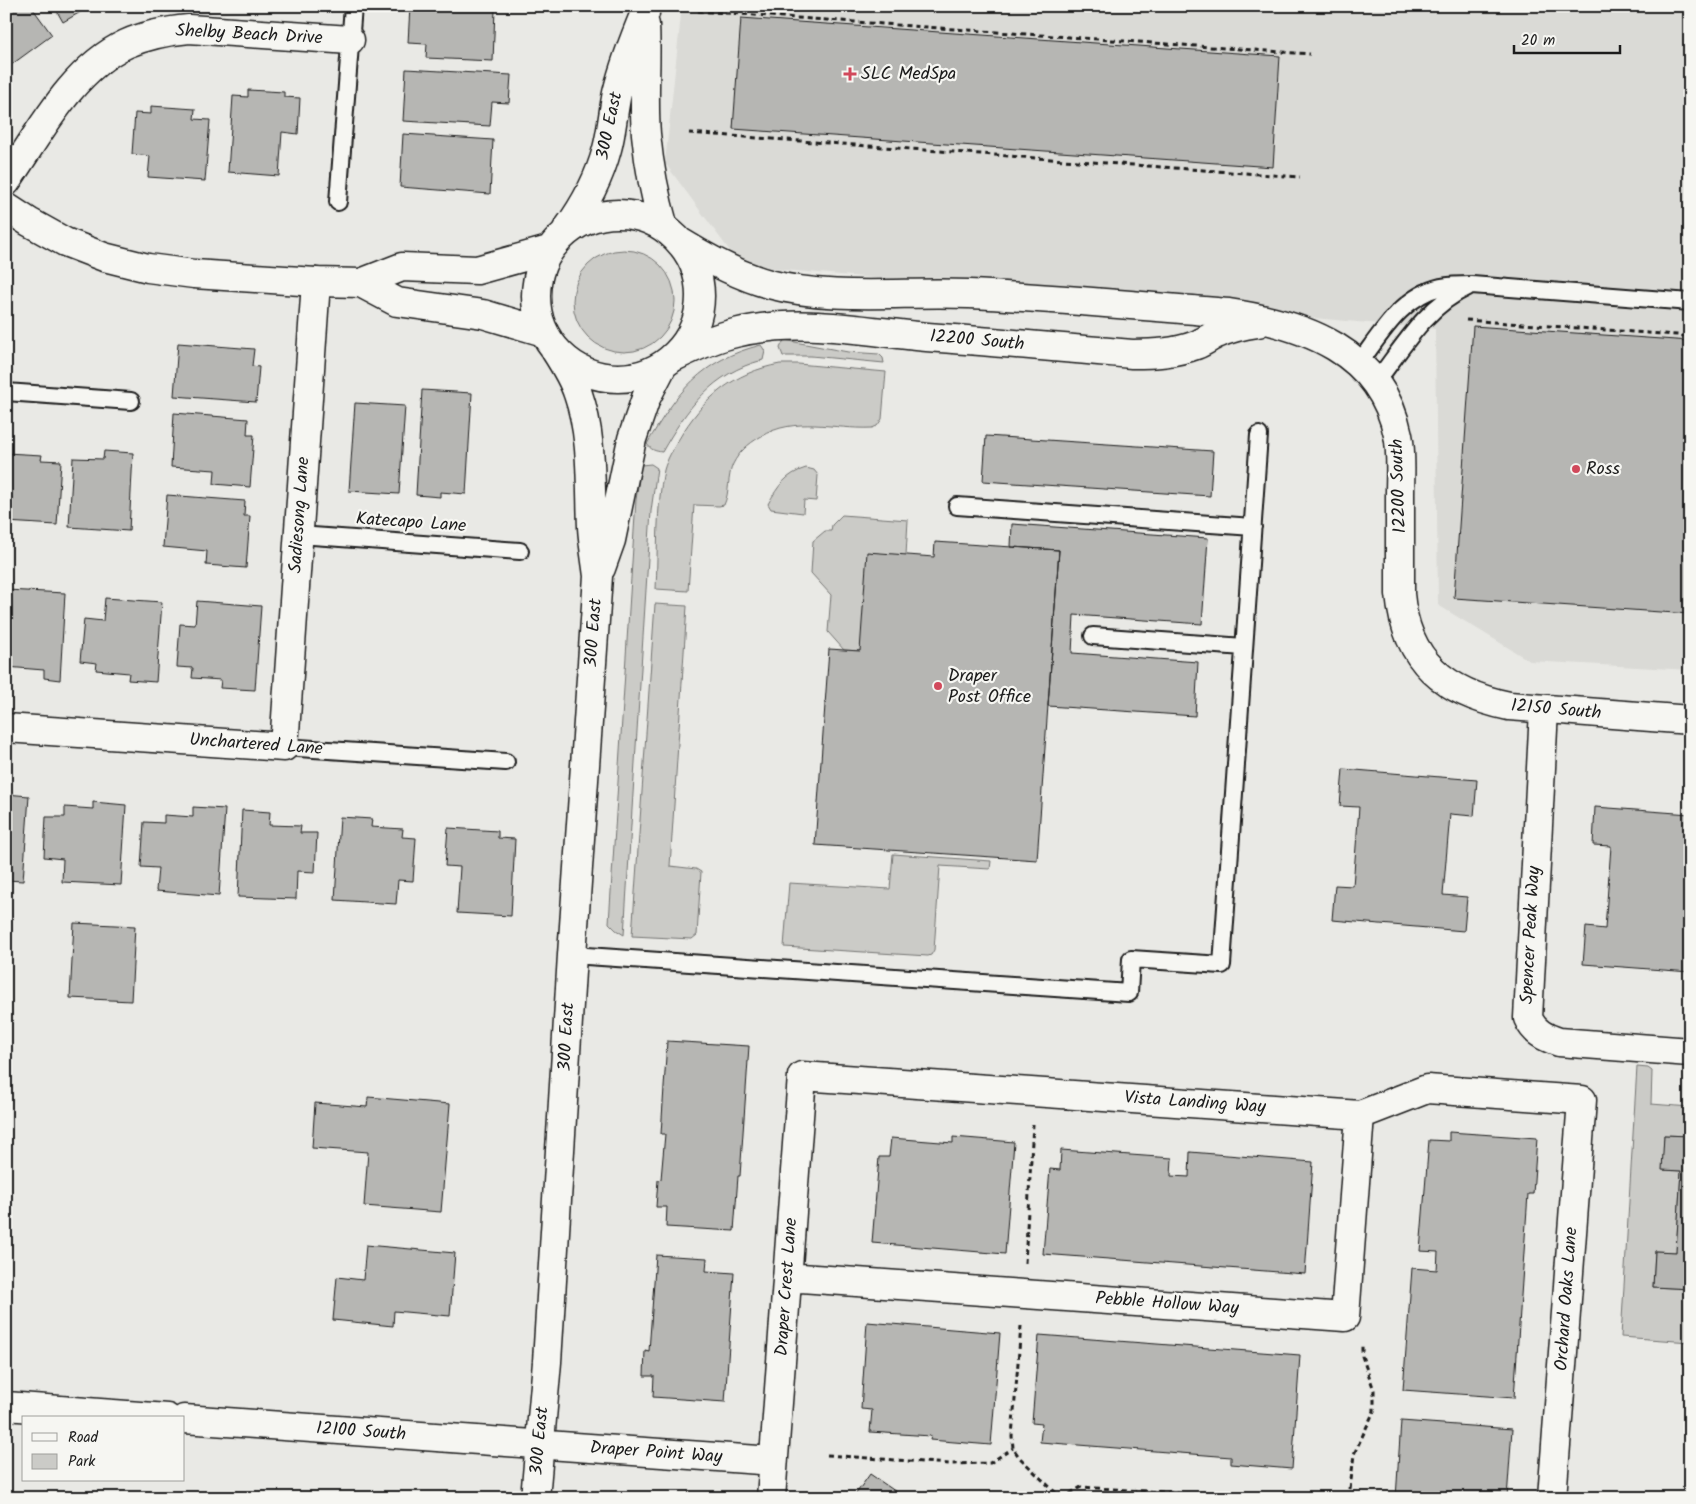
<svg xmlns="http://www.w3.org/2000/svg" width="1696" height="1504" font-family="Kalam,sans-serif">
<rect width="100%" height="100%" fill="#e9e9e5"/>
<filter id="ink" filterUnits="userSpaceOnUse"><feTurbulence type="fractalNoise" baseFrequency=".02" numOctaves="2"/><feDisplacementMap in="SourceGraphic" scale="10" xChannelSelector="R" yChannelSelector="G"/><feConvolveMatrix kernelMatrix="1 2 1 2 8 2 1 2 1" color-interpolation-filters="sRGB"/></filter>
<g filter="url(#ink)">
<path fill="#dadad6" d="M682,6h1008v664l-160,-9 -92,-56 -3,-276 -694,-63 -76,-103z"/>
<path fill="#cbcbc7" stroke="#747472" d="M573 301a51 51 0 1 1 102 0a51 51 0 1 1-102 0Z
M784,340l64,12 31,2 4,4 1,5 -73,-7h-28l-3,-8z
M761,345l4,6 -2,9c-51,13 -76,48 -101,92 -7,-1 -11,-2 -15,-8 30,-52 54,-84 114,-99z
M780,364h18l88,8 -4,47 -5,7 -5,2c-38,2 -77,-13 -112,9 -12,7 -21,15 -27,27 -6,13 -3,28 -9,41l-5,1 -25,-1 -6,86 -32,-2c2,-39 0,-80 8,-119 3,-11 9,-21 15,-31 23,-40 55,-67 101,-75z
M651,464l6,4 -6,43 -27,424 -8,-5 -7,-7 27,-423 5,-35z
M806,468l8,2 4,5 -2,26 -12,-1 -1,13 -32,-4 -3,-5c10,-18 18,-30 38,-36z
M842,515l66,5 -2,35 -46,96 -16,-1 -16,-18 3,-37 -20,-22 2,-32 12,-10h6l1,-6z
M655,604l32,2 -17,260 26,3 5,3 -4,63 -5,4 -60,-3z
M893,854l98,7 -1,8 -50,-3 -6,84 -3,5 -3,1 -144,-9 5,-64 101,6z
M1637,1067l11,1 4,3 -1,33 39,3v29l-26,-1 -1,35 18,1 -5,81 -21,-1 -2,36 37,2v53l-69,-5z"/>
<path fill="#b6b6b3" stroke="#1c1c1c" d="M6,6h25l21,29 -41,30 -5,-6z
M54,6h37l-28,16z
M410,6h38l47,3 -2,52 -67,-3 1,-14 -19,-1z
M741,18l539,38 -7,111 -540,-38z
M406,69l105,6 -2,28 -17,-1 -2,24 -87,-5z
M248,90l36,2v5l16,1 -2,36 -16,-2 -3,44 -51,-4 5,-76 15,1z
M151,106l44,3 -1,10 16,1 -5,61 -57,-4 2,-21 -18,-2 3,-41 16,1z
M403,134l90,6 -3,54 -90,-7z
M1473,326l217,15v273l-236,-16z
M178,343l76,6 -2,17 7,1 -3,35 -82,-6z
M422,390l50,3 -6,101 -26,-2v5l-24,-2z
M355,403l50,3 -6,88 -50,-3z
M174,413l74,6 -1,16h7l-4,52 -36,-3 1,-14 -44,-3z
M986,436l227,15 -3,45 -227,-15z
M104,451l29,2 -4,78 -60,-4 4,-69 30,1z
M6,453l36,2 -1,5 20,1 -4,64 -51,-3z
M167,495l78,6 -1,15h6l-4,52 -40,-3 1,-14 -44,-4z
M1012,524l196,14 -6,86 -128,-9 -2,38 126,9 -3,54 -147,-10 11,-156 -48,-3z
M935,542l124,8 -22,310 -222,-15 14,-196 31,2 7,-99 67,5z
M6,590l59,3 -5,87 -16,-2v-8l-38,-3z
M105,598l57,4 -6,80 -28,-2 1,-7 -33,-3 1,-7 -17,-2 4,-42 19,2z
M197,601l64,5 -6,84 -35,-2 1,-8 -29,-2 1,-10 -16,-1 3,-43 15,1z
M1343,769l134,11 -3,36 -24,-2 -7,81 24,2 -3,34 -132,-11 3,-35 18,1 6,-79 -19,-1z
M6,794l23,2 -6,85 -17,-1z
M93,802l33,3 -5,80 -59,-3 1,-23 -19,-2 2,-40h19v-10l28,2z
M193,807l32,2 -6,87 -63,-5 2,-23 -17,-1 3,-45 20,1v-8l29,2z
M1595,807l95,7v158l-107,-8 3,-37 19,2 6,-83 -18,-1z
M242,810l28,2 -1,13 32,1 -1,7h17l-2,39 -18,-1 -1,28 -58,-2z
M340,817l32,2 -1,8 32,2 -1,8 14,1 -3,43 -15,-1 -2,24 -61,-4z
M448,828l50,3v7l17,1 -4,77 -54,-3 3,-46 -15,-1z
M74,923l61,3 -4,75 -61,-3z
M667,1041l82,5 -9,130h-2l-4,55 -68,-4 1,-20h-11l2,-27 3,-1 4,-45h-4z
M368,1097l82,7 -9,108 -77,-6 4,-54 -56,-4 3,-45 52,4z
M1449,1132l88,6 -4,56h-5l-14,204 -111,-8 9,-122 25,2 1,-18 -18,-1 9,-111 20,1z
M1664,1135l26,1v153l-37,-2 2,-36 21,1 5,-81 -19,-1z
M953,1137l61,5 -9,112 -133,-11 7,-86h10l2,-19 62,5z
M1061,1150l111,8 -1,18 18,1 1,-25 123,10 -8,112 -262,-20 7,-85 10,1z
M366,1245l89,8 -5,63 -56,-5 -1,15 -60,-6 4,-43 26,3z
M656,1255l51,3 -1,13 28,2 -9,129 -72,-5 1,-21h-10l1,-26 4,1z
M867,1322l133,11 -9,112 -61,-5 1,-4 -61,-4 2,-22 -11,-1z
M1039,1335l261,20 -8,114 -61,-5v-7l-191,-15 2,-18 -10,-1z
M1401,1421l111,8 -5,69h-111z
M870,1474l35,24h-52z"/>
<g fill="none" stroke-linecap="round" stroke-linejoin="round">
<defs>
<path id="lane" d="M338,202l15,-196
M1359,363c22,-29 43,-67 82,-76 10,-2 21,-2 31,-2l218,17
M1376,382c27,-35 50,-76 92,-95
M6,392l125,9
M957,506l296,21
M299,535l221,16
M1093,636l151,11
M284,747l222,15
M572,955l557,38 2,-34 91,6 37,-530"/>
<path id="street" d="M6,182c33,-48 66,-113 120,-138 20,-9 41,-13 63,-15l161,11
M1544,710l-16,308c6,14 16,19 31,24l131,10
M6,728l278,19 32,-465
M787,1277l558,40 15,-202
M6,1406l161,12
M184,1419l589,42
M771,1498l31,-422 558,39 67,-26 155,11 -30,398"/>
<path id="secondary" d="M645,25c2,36 -2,73 1,109 3,32 9,63 18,94
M6,207l23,15 36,20 39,15 44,11 46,6 122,8 45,1 41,-16 75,3 72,-20
M536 296a82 82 0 1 1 164 0a82 82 0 1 1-164 0Z
M566,231c19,-26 33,-51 41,-82 5,-18 6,-38 10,-56 7,-28 17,-54 28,-80
M680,242c29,18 57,33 89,42 63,17 135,7 200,10 86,4 173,12 260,19 75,11 152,38 169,122 4,19 2,40 2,60 0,33 0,66 0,99 6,68 46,99 109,112l181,14
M361,283l36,19 86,12 61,18
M672,358c20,-10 41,-20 63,-25 64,-16 128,-2 192,4 69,5 137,11 205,17 22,0 43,-1 64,-9 8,-3 14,-8 21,-11 13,-6 27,-9 41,-11
M601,568l10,-28 6,-29 15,-72 14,-41 17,-33
M535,1498l12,-136 25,-407 26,-379c-2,-16 -5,-33 -6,-49 -2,-44 1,-90 -14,-133 -5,-16 -14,-30 -23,-44"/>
</defs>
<use href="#lane" stroke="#1c1c1c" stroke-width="20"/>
<use href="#street" stroke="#1c1c1c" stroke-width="31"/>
<use href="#secondary" stroke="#1c1c1c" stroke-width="31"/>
<path stroke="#1c1c1c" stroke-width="3" stroke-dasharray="5 4" stroke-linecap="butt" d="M698,11l612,43
M689,133l611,44
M1466,320l224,16
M1025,1263l8,-139
M1021,1326l-9,110 1,12 6,9 42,41
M827,1455l123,9 40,-1 23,-15
M1062,1498l19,-11 172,11
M1349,1498l5,-44 20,-43v-21l-12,-34v-12"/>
<use href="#lane" stroke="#f6f6f2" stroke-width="16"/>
<use href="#street" stroke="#f6f6f2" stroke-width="28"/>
<use href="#secondary" stroke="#f6f6f2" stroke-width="28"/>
</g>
</g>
<g fill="#d1495b" stroke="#f6f6f2" stroke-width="2">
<path d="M847.5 66.5h5v5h5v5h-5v5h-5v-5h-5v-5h5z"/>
<circle cx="1576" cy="469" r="5"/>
<circle cx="938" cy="686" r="5"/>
</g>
<g text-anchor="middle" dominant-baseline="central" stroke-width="4.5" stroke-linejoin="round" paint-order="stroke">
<g font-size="18" fill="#1c1c1c" stroke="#f6f6f2">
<text transform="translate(249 35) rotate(3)">Shelby Beach Drive</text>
<text transform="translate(610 126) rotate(-78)">300 East</text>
<text transform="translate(977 341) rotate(5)">12200 South</text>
<text transform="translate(1399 486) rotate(-92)">12200 South</text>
<text transform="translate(300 515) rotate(-86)">Sadiesong Lane</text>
<text transform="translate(411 523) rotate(4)">Katecapo Lane</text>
<text transform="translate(594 633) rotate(-86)">300 East</text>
<text transform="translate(1556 710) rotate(5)">12150 South</text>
<text transform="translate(256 745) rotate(4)">Unchartered Lane</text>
<text transform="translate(1531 935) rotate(-87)">Spencer Peak Way</text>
<text transform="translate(567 1037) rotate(-87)">300 East</text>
<text transform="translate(1195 1103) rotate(4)">Vista Landing Way</text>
<text transform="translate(787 1287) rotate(-86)">Draper Crest Lane</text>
<text transform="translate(1567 1299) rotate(-86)">Orchard Oaks Lane</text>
<text transform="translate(1167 1304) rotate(4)">Pebble Hollow Way</text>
<text transform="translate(361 1432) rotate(4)">12100 South</text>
<text transform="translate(540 1441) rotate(-85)">300 East</text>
<text transform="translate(656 1453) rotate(4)">Draper Point Way</text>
</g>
<g font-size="18" fill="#1c1c1c" stroke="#f6f6f2" text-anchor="start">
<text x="861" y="74">SLC MedSpa</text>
<text x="1586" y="469">Ross</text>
<text x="948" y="676">Draper<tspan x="948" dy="21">Post Office</tspan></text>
</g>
</g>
<rect width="1696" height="1504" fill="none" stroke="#f6f6f2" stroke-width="25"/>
<rect x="12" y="12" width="1671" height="1479" fill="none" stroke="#1c1c1c" stroke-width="2" filter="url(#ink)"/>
<rect x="22" y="1416" width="162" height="65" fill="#f6f6f2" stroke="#9f9f9c"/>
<rect x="32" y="1433" width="25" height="8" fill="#f6f6f2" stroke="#9f9f9c"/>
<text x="68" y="1442" font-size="15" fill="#1c1c1c">Road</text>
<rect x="32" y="1454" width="25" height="15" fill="#cbcbc7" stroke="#9f9f9c"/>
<text x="68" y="1466" font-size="15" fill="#1c1c1c">Park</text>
<path d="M1514 45v8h106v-8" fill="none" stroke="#1c1c1c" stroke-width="2.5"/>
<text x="1521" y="45" font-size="15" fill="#1c1c1c" stroke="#f6f6f2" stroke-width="4" paint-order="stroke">20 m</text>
</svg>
